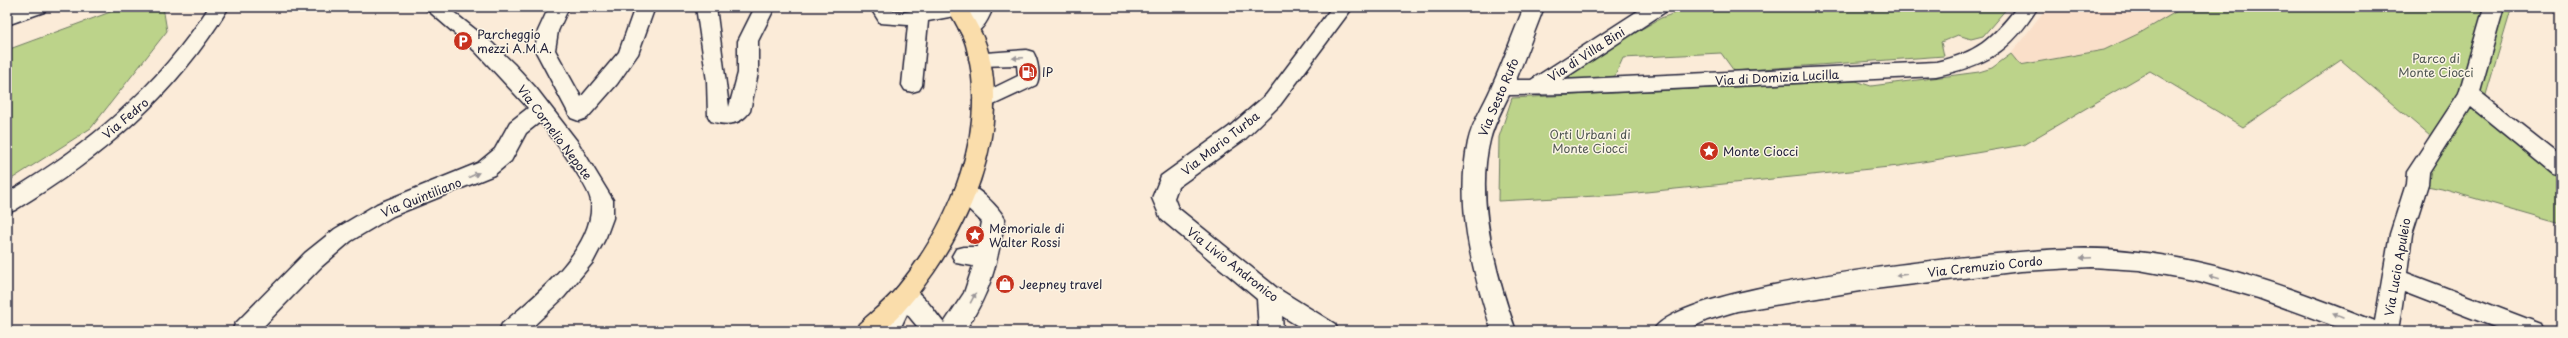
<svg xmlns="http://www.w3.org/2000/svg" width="2568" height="338" font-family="'Playpen Sans',sans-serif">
<rect width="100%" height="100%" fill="#fbebd8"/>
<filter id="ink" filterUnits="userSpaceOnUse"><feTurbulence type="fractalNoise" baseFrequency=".025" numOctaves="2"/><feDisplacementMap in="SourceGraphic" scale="8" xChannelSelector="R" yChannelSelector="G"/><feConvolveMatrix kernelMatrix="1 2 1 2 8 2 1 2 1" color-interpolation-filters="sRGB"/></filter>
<g filter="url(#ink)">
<path fill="#fadfc9" d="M2047,7h137l-44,26 -36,17 -85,15 -8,-11z"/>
<path fill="#bcd38a" stroke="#6f7a62" d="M124,7h39l4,24 -76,97 -84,54v-132z
M1692,7h316l-25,29 -12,3 -13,-4 -17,7 3,14 -210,15 -13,-18 -98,5 -8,18 -48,5 -7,-5 101,-58z
M2184,7h328l-27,91 76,57v68l-119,-34 -25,-5h-9l22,-48 -89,-76 -98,67 -93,-56 -127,74 -124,21 -282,29 -119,6 1,-64 13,-39 344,-17 15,5 108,-14 13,-4 19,-14 9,11 84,-15 36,-17z"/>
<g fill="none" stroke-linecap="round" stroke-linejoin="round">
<defs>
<path id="minor" d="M17,7h30l-3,5 -37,13v-14z
M209,7h20c-55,90 -125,149 -214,203l-8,3v-20c81,-48 151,-106 202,-186z
M424,7h23l43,34 24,23 22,24 41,53 36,59v18l-7,19 -13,25 -29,35 -36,34h-29l3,-7c32,-27 94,-76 89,-123 -2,-15 -40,-66 -51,-79l-14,11 -15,28 -17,14 -101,41 -42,25 -30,26 -62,64h-27l3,-7 70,-71 30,-24 42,-25 101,-41 17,-14 15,-27 18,-14 -53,-57z
M549,7h20l-11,24 -3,19 26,47 38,-45 16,-45h20l-17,47 -21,30 -30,34 -8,3 -8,-3 -36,-68 3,-19z
M696,7h20l13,100 9,-34v-32l17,-34h20l-17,34v32l-8,38c-9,14 -24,15 -39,10l-3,-5 -1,-35z
M870,7h20l2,4 13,1 28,-5h34l1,2 -3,5 -37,7 -6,64 -3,5 -7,2 -7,-2 -3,-5 6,-60 -28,-2z
M973,7h20c-5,14 -14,32 -31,27l-3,-5z
M1332,7h21l-73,98 -35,34 -67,48 -4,11 4,10 99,80 58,36 3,7h-32l-24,-15 1,15h-24l-2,-32 -96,-80 -9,-21 9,-22 68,-49 37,-32z
M1524,7h20l-28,73h15l113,-73h24l-3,5 -103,68 374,-18c41,-9 56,-23 81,-55h21c-28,45 -51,58 -102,69l-366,18 -61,1c-7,15 -15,29 -19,45 -15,59 6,135 26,191h-24c-20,-59 -37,-127 -24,-189 4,-20 16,-37 24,-56 12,-26 21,-53 32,-79z
M2484,7h20l-24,85 81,64v20l-8,-2 -82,-67 -42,66 -1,11 -16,50 -5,39 134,51 3,7h-39l-101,-39 -6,39h-50l-90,-33 -59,-17 -60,-11 -48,-3 -70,4 -155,19 -129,21 -30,9 -22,11h-32c25,-49 351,-80 414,-82 24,-1 48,0 71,3 82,9 161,39 237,69l15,-87 16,-50 1,-12 52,-79z
M1026,50l7,2c5,8 8,25 3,33l-45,21 -7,3 -7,-3 -4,-5 4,-5 41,-20 -1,-11 -38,1 -7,-2 -3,-5 3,-5z
M965,183c14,5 33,23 40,36 -9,48 -13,70 -40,112h-44l-14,-17 -8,17h-24l22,-43c20,-7 35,21 47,35l20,-30 9,-27 -17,-3 -4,-7 4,-7 8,-2h13l5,-25 -25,-24 -3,-6 3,-6z"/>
<path id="major" d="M947,7h20c6,12 15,25 19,38 31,99 -32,219 -102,286h-28l3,-7c13,-12 27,-23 38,-36 53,-65 93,-158 69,-243 -4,-13 -13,-26 -19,-38z"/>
</defs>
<use href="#minor" stroke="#22223b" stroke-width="3"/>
<use href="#major" stroke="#22223b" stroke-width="3"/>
<use href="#minor" fill="#fcf5e5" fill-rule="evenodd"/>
<use href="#major" fill="#faddab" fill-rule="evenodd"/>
</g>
<defs><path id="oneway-solid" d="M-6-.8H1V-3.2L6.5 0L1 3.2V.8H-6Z"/></defs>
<g fill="#9a9698">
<use href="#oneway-solid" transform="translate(1018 58) rotate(178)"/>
<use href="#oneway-solid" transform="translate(474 175) rotate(-24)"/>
<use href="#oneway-solid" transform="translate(2086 258) rotate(178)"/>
<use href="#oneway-solid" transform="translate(1901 275) rotate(173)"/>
<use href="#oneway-solid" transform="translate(2214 277) rotate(-163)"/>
<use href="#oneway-solid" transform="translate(973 298) rotate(-62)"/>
<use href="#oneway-solid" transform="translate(2338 316) rotate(-158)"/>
</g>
</g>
<defs>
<symbol id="parking-disc" viewBox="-11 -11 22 22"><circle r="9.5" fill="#c8321e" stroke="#fcf5e5"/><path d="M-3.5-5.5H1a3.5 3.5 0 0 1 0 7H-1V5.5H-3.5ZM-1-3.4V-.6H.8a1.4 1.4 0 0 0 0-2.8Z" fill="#fff"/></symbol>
<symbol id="fuel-disc" viewBox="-11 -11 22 22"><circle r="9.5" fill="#c8321e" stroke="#fcf5e5"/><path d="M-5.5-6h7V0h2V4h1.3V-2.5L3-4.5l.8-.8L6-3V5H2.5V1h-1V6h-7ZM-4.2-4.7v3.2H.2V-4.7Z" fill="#fff"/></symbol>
<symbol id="sight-disc" viewBox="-11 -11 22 22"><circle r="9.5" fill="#c8321e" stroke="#fcf5e5"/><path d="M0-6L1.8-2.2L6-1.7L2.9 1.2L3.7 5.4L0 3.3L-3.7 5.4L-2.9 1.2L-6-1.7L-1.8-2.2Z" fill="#fff"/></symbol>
<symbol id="shop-disc" viewBox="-11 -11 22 22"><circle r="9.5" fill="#c8321e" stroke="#fcf5e5"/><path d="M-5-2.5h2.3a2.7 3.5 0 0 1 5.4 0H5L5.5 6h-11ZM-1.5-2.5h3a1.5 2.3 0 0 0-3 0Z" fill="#fff"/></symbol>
</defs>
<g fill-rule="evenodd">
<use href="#parking-disc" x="452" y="30" width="22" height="22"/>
<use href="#fuel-disc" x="1017" y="61" width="22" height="22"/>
<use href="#sight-disc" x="1698" y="140" width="22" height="22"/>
<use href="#sight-disc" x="964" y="224" width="22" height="22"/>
<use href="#shop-disc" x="994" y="273" width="22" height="22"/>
</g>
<g text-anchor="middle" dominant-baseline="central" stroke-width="3" stroke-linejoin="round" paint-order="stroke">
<g font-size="12" fill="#22223b" stroke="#fcf5e5" text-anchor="start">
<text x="477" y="34">Parcheggio<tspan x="477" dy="14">mezzi A.M.A.</tspan></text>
<text x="1042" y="72">IP</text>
<text x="1723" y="151">Monte Ciocci</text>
<text x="989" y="228">Memoriale di<tspan x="989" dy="14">Walter Rossi</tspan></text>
<text x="1019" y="284">Jeepney travel</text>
</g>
<g font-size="12" fill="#22223b" stroke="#fcf5e5">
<text transform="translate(1586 54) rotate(-33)">Via di Villa Bini</text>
<text transform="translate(1777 77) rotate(-3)">Via di Domizia Lucilla</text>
<text transform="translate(1498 97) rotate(-67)">Via Sesto Rufo</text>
<text transform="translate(125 118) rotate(-40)">Via Fedro</text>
<text transform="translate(555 132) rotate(53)">Via Cornelio Nepote</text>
<text transform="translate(1220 143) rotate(-38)">Via Mario Turba</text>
<text transform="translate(421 197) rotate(-22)">Via Quintiliano</text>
<text transform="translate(1233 264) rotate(38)">Via Livio Andronico</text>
<text transform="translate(1985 266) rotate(-6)">Via Cremuzio Cordo</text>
<text transform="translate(2397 267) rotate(-80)">Via Lucio Apuleio</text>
</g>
<g font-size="12" fill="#505753" stroke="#fcf5e5">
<text x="2436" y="58">Parco di<tspan x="2436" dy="14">Monte Ciocci</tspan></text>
<text x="1590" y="134">Orti Urbani di<tspan x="1590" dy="14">Monte Ciocci</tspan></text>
</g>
</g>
<rect width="2568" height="338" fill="none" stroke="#fcf5e5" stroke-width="24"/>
<rect x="12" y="12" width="2544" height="314" fill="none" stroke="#22223b" stroke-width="1.5" filter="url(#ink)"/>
</svg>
